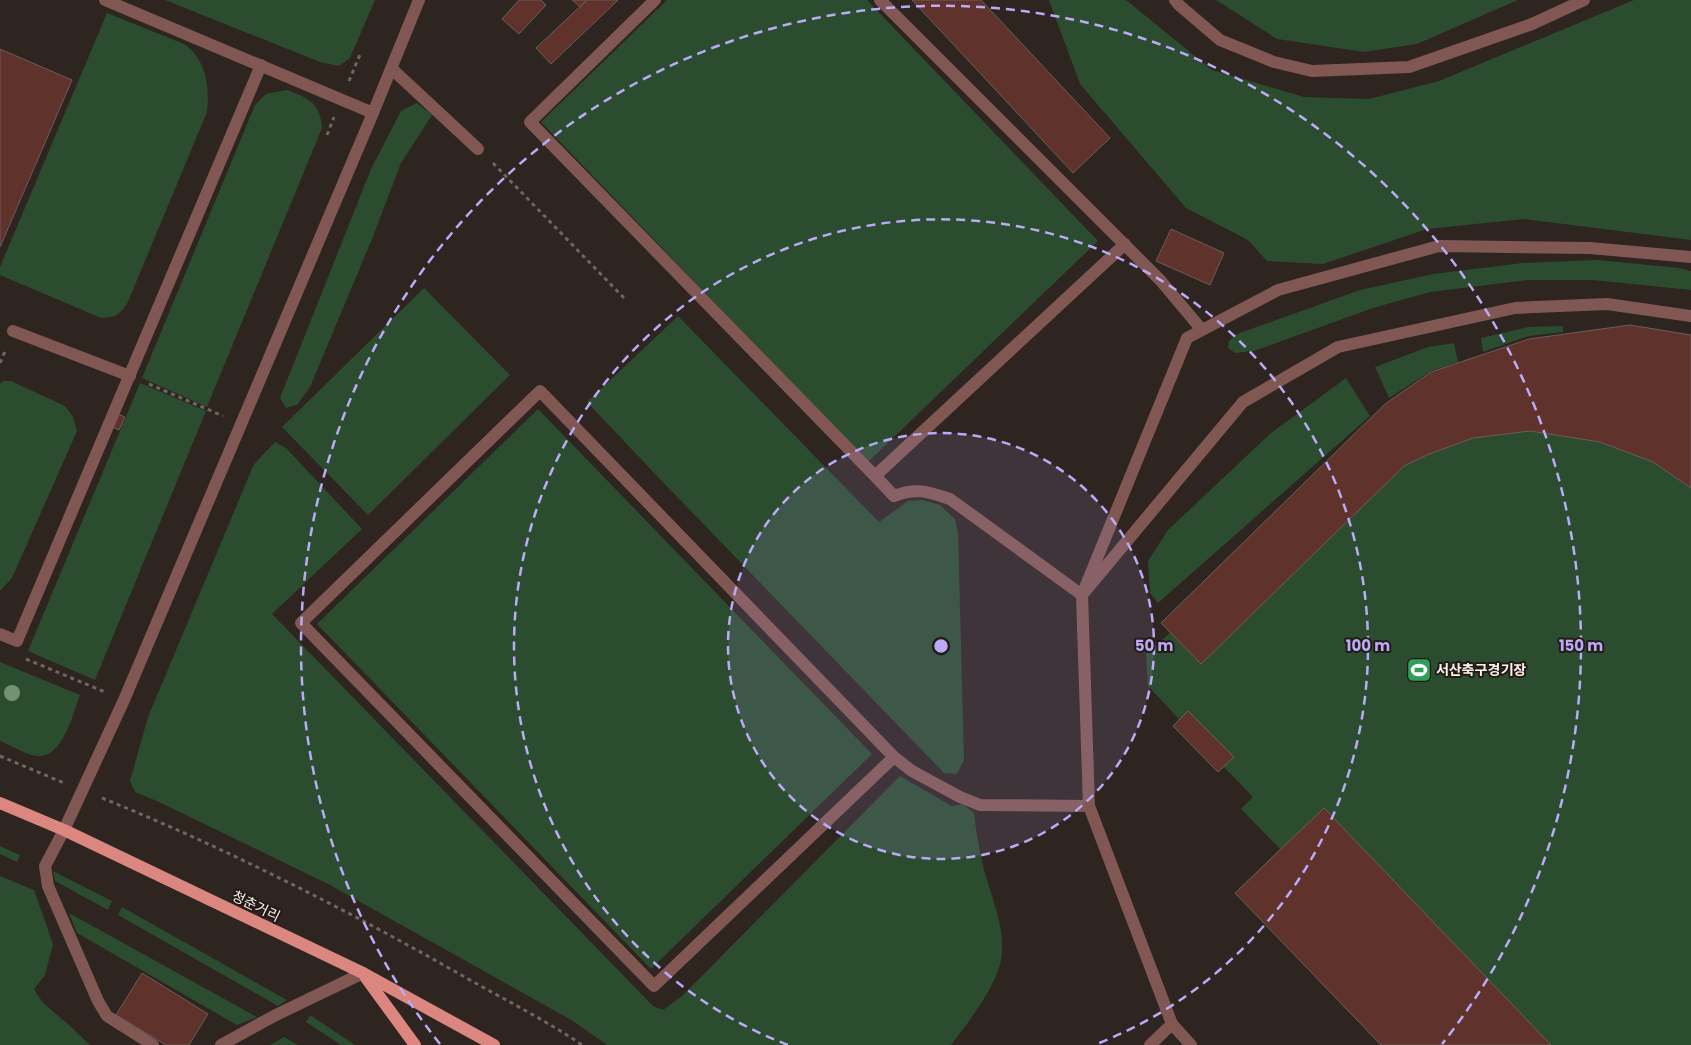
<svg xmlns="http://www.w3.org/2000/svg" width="1691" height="1045" font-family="Poppins,'Noto Sans KR',sans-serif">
<rect width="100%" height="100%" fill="#2e2420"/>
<path fill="#2c4c30" d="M165,0h210l-25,58 -11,8 -19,-4z
M667,0h200l231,241 -230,221 -327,-340z
M1049,0h77l86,70 92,27 65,2 70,-18 195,-81h57v240l-167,-21 -97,10 -104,35 -56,-3 -19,-21 -62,-32 -106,-124z
M1216,0h302l-101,44 -53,8 -87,-13z
M107,13l77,31c22,15 26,42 23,68l-80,192c-9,12 -11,13 -26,14l-101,-43v-8z
M287,90c22,8 33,13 35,38l-115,279 -65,-29 113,-273 11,-11z
M417,103l15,12 -31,48 -29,76 -62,148 -13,18 -11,3 -6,-10 91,-229 30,-58z
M1598,260l82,8 11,3v19l-98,-10h-65l-98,12 -57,16 -119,43 -19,2 -7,-5 1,-7 8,-7 123,-44 73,-16 90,-11z
M424,288l86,87 -142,140 -86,-88z
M678,316l201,206 29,-21 14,-1 18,5 15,14 3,13 6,228 -7,14 -13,-1 -287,-297 -70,-74z
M1630,325l61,10v710h-310l-146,-152 45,-44 -39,-40 12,-12 -29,-30 -6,5 -45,-46 6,-7 -31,-33 -2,-32 24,-21 -9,-10 224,-219 46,-32 98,-33z
M1563,326v6l-34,4 -46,16 -2,-14 47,-11z
M1454,343l4,19 -27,9 -42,27 -14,-31 53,-20z
M1346,378l24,38 -212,187 -8,-10 -2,-32 20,-31 103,-97z
M3,381h8l54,25 8,11 4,14 -65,147 -12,13v-207z
M140,383l66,28 -111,269 -67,-29z
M538,409l334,345 -221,215 -334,-345z
M275,442l11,6 76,81 -90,85 381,392 10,4 19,-14 218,-220 52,30 11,-2 11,9c2,18 5,36 9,53 7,28 21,57 19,86 -1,29 -34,71 -51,93h-344l-34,-24 -243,-136 -171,-83 -24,-10 -5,-11 18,-64 106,-253z
M0,662l80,33c-7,19 -18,65 -44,61 -11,-2 -26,-11 -36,-15z
M0,846l20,9 -3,7 -17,-8z
M53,871l59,30 -4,9 -53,-29z
M0,876l34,14 19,54 -8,31 -11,14c9,17 22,24 36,37 7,6 13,13 20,19h-90z
M122,907l165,93 -9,6 -160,-91z
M69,913l188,104 -20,8 -160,-92z
M310,1015l45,30h-14l-35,-23z
M284,1037l14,8h-28z"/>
<path fill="#5f332b" stroke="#6a5d5b" d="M519,0h22l5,5 -27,29 -17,-15z
M572,0h15l-7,7z
M587,0h31l-67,64 -15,-16z
M912,0h69l129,138 -37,35z
M0,49l72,31 -72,167z
M1171,229l53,24 -14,32 -54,-24z
M1630,325l61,10v153l-38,-26 -53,-20 -70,-11 -57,7 -44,16 -25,12 -203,198 -40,-41 224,-219 46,-32 98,-33z
M116,413l9,4 -6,13 -9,-4z
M1188,711l46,46 -16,15 -45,-46z
M1324,808l227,237h-170l-146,-152z
M142,973l66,41 -19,31h-23l-50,-30z"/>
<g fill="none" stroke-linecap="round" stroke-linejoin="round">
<path stroke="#6f6662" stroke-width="3" stroke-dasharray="4 4" stroke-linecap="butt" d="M349,81l12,-29
M327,135l7,-18
M493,163l131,135
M0,363l6,-14
M149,384l74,32
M26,659l79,33
M0,756l64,27
M102,798c124,50 245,112 361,178 40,23 81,43 119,69"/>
<path stroke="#815753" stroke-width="12" d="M105,0l268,113
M655,0l-125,122 345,354 250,-232
M880,0l281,281 41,49
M392,69l86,80
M13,331l117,45
M875,476l19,20c22,-9 35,-4 56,3l132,96 105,-257 91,-48 161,-44 151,2 101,9
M0,634l17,7 244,-576
M894,757l-240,229 -353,-363 239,-232 354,366 18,14 48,26 20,8 109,1
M64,830l-19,36 3,20 50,115 9,15 46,29
M1172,1024l19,21
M221,1045l53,-29 89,-43
M1150,1045l22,-21 -83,-218 -7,-211 161,-193 95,-55 177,-39 92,-4 84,12"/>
<path stroke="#815753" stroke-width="12" d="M1175,0l4,5 41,35 54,22 38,9 97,-4 123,-43 52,-24
M64,830l60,-130 249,-587 46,-113"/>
<path stroke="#db867e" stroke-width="12" d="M0,803l64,27 299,143 131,72
M366,978l49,67"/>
</g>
<circle fill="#749171" cx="12" cy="693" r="8"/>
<circle cx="941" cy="646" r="213" fill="#baaaf7" fill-opacity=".12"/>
<g fill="none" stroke="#baaaf7" stroke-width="2.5" stroke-dasharray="9 6">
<circle cx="941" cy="646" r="213"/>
<path d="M788 1045A427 427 0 1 1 1094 1045"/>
<path d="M440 1044A640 640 0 1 1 1442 1044"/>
</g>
<defs>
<symbol id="stadium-square" viewBox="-11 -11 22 22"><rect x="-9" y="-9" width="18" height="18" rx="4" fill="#2e9e5b" stroke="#241b17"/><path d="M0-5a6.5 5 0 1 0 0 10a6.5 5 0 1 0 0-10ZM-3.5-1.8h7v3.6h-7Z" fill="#fff"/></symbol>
</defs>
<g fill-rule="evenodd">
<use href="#stadium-square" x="1405" y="656" width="28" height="28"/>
</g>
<g text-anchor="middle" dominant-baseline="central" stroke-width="4" stroke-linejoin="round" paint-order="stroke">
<g font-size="14" font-weight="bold" fill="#f9f2ef" stroke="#241b17" text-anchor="start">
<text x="1436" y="670">서산축구경기장</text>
</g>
<g font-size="14" fill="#f9f2ef" stroke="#241b17">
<text transform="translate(256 906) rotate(26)">청춘거리</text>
</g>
</g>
<circle cx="941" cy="646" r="8" fill="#baaaf7" stroke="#241b17" stroke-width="2.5"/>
<g font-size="15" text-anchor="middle" font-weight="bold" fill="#baaaf7" stroke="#241b17" stroke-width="4" stroke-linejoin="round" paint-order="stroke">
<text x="1154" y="651">50 m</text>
<text x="1368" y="651">100 m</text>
<text x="1581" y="651">150 m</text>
</g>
</svg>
